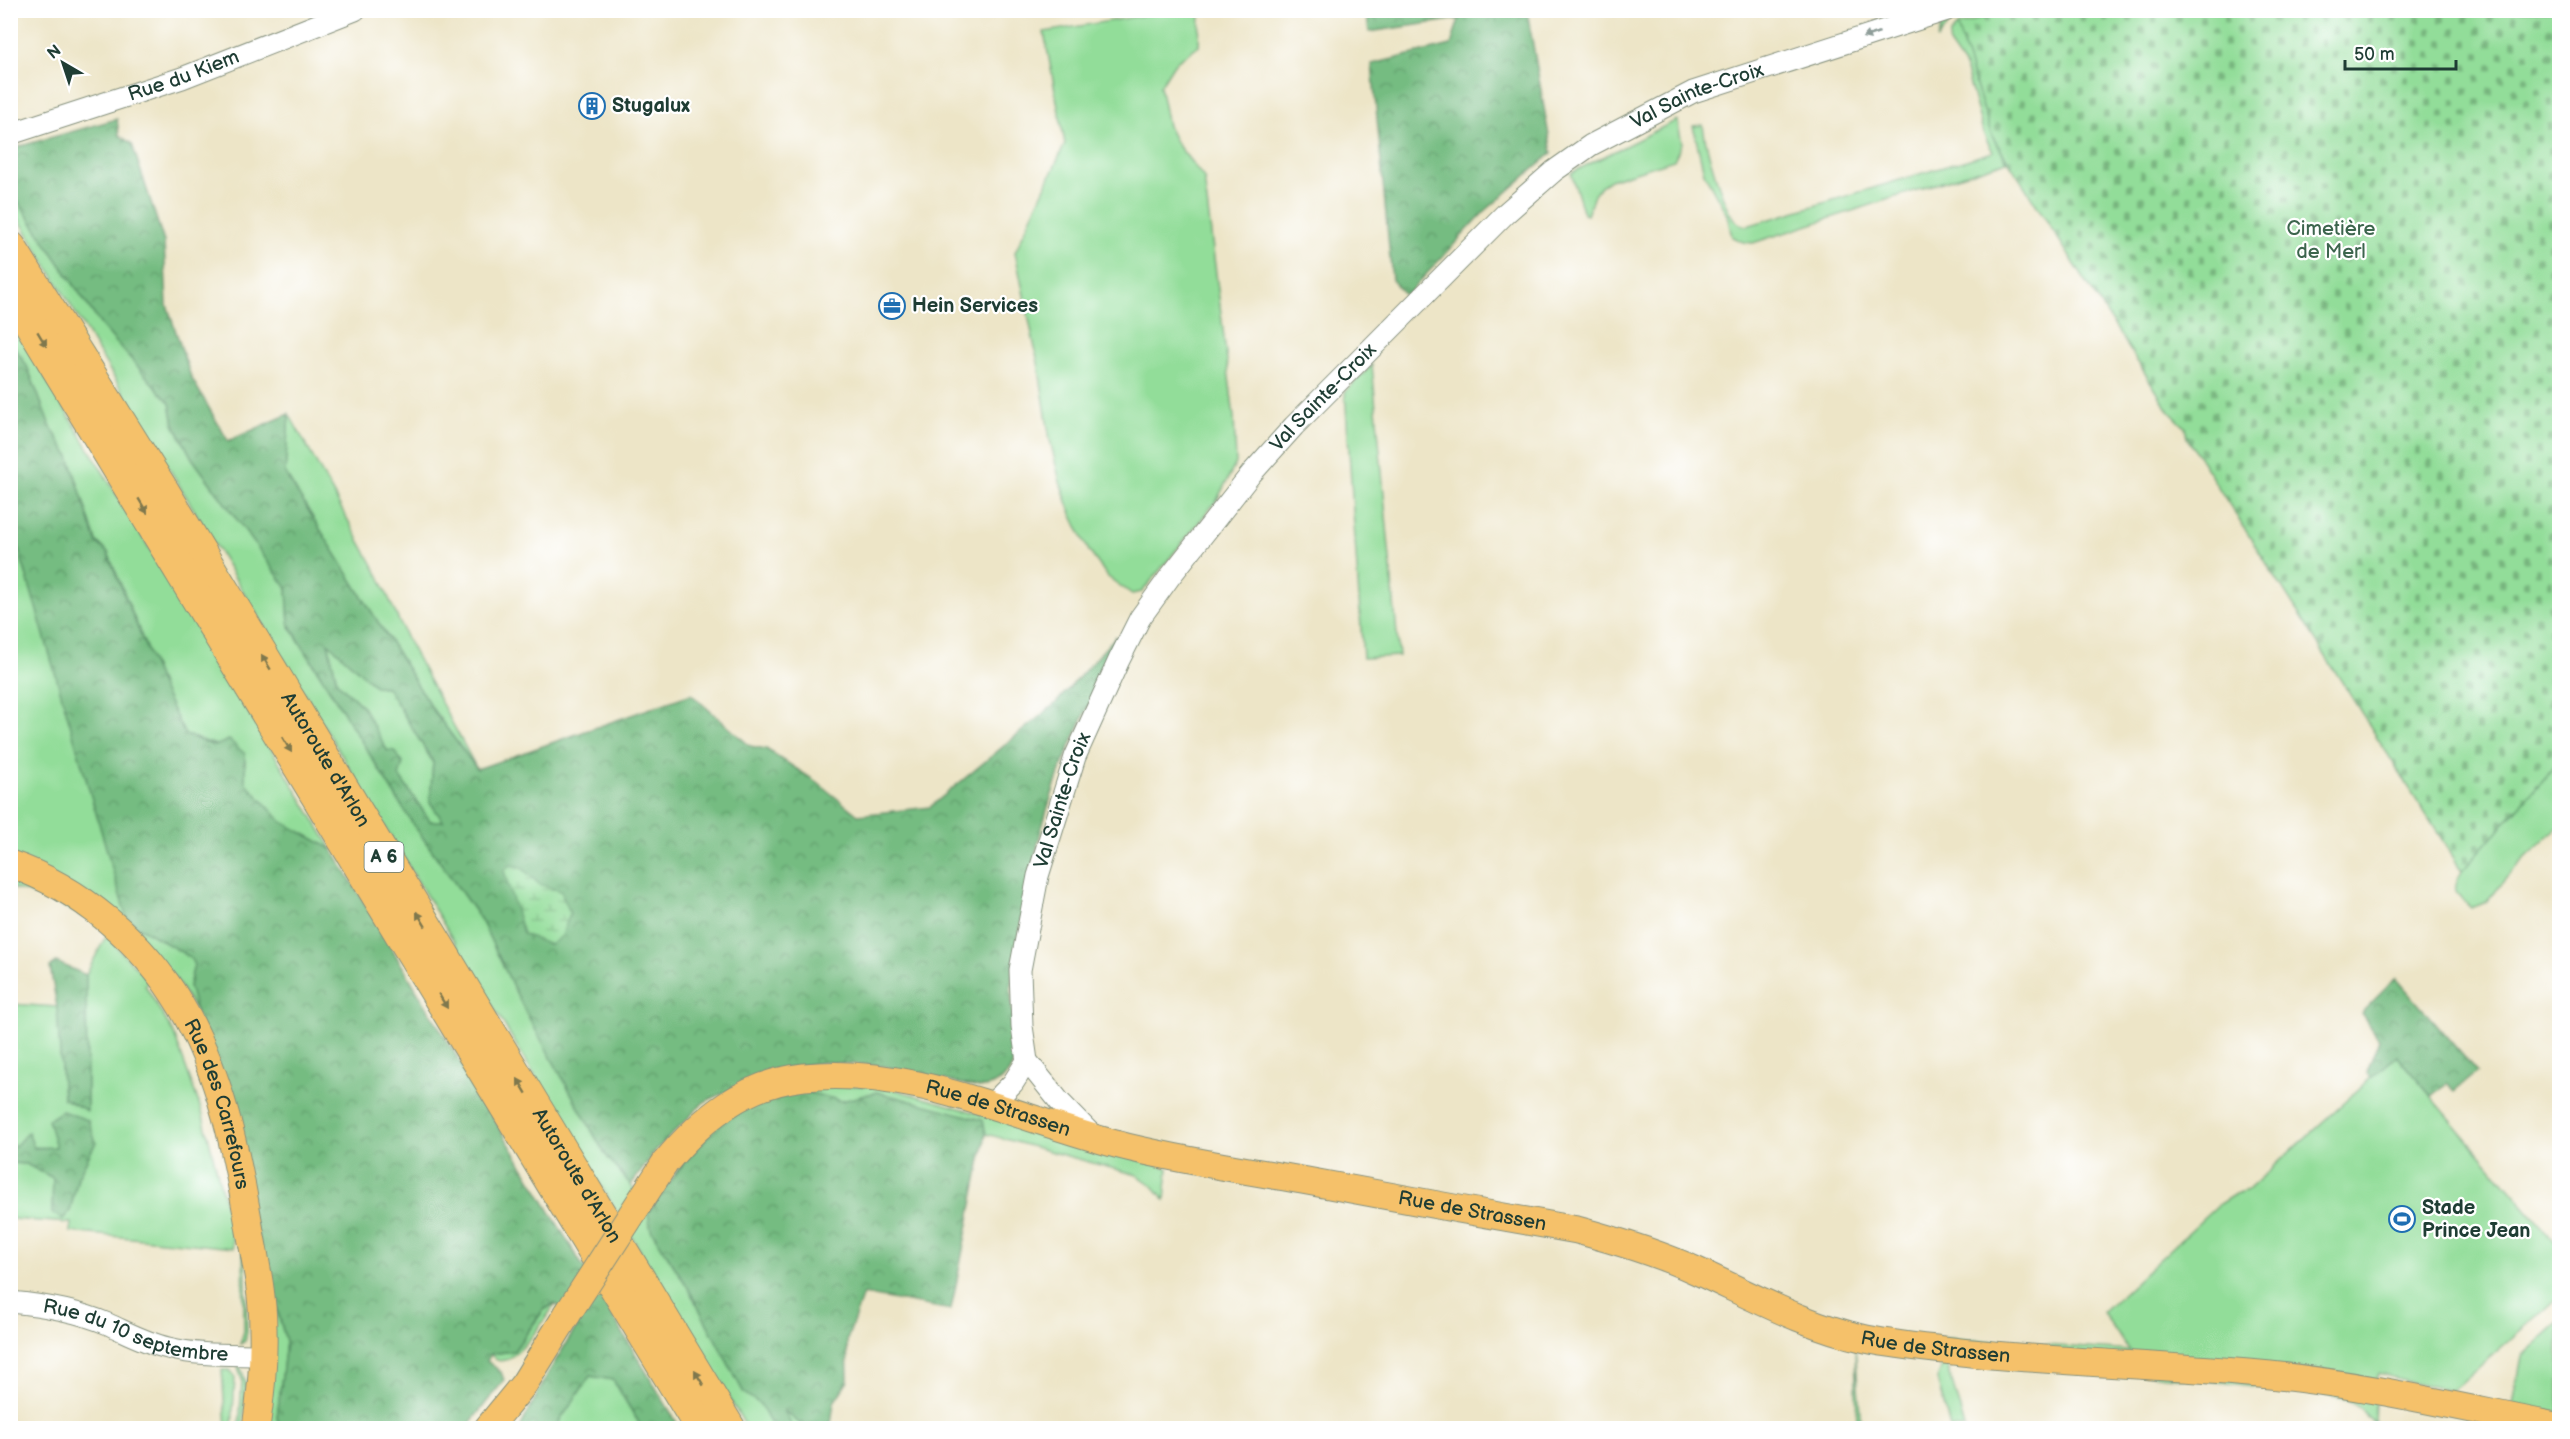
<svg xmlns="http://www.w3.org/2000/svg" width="2570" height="1439" font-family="'Balsamiq Sans',sans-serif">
<defs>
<pattern id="forest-crowns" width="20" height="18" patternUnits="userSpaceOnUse" patternTransform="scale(1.5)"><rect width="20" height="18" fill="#75bc81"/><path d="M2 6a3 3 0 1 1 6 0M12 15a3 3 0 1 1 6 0" fill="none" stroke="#5f9a6a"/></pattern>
<pattern id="wetland-marsh" width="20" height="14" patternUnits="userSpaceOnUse" patternTransform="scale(1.5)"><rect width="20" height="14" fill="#92dd99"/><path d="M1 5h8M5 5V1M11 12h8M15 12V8" fill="none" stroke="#77b47e"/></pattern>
<pattern id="cemetery-stones" width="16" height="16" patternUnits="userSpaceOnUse" patternTransform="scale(1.5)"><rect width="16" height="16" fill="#92dd99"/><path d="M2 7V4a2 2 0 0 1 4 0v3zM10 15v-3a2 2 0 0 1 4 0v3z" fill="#77b47e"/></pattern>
</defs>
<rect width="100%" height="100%" fill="#fff"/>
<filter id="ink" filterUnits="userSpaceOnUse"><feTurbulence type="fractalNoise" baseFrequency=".0167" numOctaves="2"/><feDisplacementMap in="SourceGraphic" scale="12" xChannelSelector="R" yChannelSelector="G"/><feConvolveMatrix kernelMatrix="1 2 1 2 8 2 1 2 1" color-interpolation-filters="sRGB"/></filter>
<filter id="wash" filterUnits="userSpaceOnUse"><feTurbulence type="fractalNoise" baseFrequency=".008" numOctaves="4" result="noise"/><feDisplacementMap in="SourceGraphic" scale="24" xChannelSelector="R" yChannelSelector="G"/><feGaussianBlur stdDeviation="1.35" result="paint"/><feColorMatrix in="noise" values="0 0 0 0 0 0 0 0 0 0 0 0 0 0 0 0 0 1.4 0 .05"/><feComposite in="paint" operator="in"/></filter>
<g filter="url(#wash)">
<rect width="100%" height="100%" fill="#ede5c7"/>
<path fill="#92dd99" stroke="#588d66" stroke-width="1.5" d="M1175,10l25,1 -1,34 -25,19 -14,22 8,40 9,18 27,34 30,239 2,46 -19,37 -75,92 -10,2 -24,-17 -19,-26 -16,-33 -13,-36 -10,-42 -12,-77 -23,-111 50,-108 -21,-112z
M1960,11h18l-24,7 -17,21 6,-18z
M1957,26l35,110 15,25 -254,82 -10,-1 -11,-5 -5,-22 -23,-42 -11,-47 10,-1c2,18 21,89 35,98 3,2 6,2 9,3l246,-74 -9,-17 -19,-68 -16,-23 1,-9z
M1677,120l5,23 -8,17 -64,20 -9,6 -7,9 -7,20 -3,-1 -13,-41z
M11,191l90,134 69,78 4,21 18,34 95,130 2,37 122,196 70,99 43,89 81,145 26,31 17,28 3,17 36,56 57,107 16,11 13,24h-26l-736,-1222z
M10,319l322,530 -50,-27 -37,-40v-28l-60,-19 -22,-45 -55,-138 -12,-11 -27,-85 -19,-30 -23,-60 -16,-25z
M1372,365l27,291 -36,2 -18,-266z
M289,414l90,162 28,63 70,130 -44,-59 -148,-237z
M10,522l125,403 55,32 4,8 -5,21 10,30 -24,-38 -164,-122z
M328,642l47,44 12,1 46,75 -3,40 14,20 -14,-1 -31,-45 -36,-69 -26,-25z
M2559,762v64l-46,44 -28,33 -14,5c-15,-15 -21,-16 -9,-37z
M11,872l37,18 36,27c-24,-13 -47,-23 -73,-29z
M106,936l43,45 -4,4 29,49 28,78 29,115 2,21 -163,-16 1,-9 -60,-4v-56l15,1 27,14 -1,35 18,-2 8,-34 18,-35 -40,6 -45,-2v-142l46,3 6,91 24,12 -1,-135z
M2396,1055l163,192v49l-107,95 -73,-17 -3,5 -2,45c-12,-18 -24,-23 -44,-29l-181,-21 -203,-14 19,68h-15l-13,-49 8,-20 -90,-14 6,83h-4l-2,-84 76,-7 198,14 -26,-39 116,-108 16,-10 13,-4z
M805,1085l77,1 286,82 -3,32 -12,-14 -16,-11 -151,-41 -4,-14 -105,-28 -35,9 -39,-10 -69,24 -32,28 -28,32 25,-38 44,-31z
M245,1242l2,90 -2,9 -5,3 4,-13 -1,-87z
M268,1281l18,60 -9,77 4,10h-15z
M556,1303c-9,12 -50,79 -65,51l23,-3 30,-41z
M2559,1323v91l-46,-10 9,-48z
M240,1366l6,17 -3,45h-4l3,-48 -4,-12z
M222,1370h7l6,8 -3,50h-6z
M590,1376l23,4 29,48h-87z
M782,1408l18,16 31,-1 1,5h-39z"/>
<path fill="url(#forest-crowns)" stroke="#4a7c5a" stroke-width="1.5" fill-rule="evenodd" d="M1366,11h161l25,142 -68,59 -78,84 -14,-16 -20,-216 79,-19 8,-26 -90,13z
M117,119l2,16 13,9 32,98 3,63 24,72 37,64 61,-27 -4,59 148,237 44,59 214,-75 59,52 16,3 48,31 44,35 72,-8 126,-104 60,-67c-13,45 -37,86 -54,130 -22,57 -34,116 -44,176 -2,15 -7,30 -7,45 -1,39 23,94 -32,101l-97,-22 -58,-4 -53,9 -67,31 -48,48 -25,35 -26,-31 -81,-145 -43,-89 -70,-99 -122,-197 -2,-36 -95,-130 -18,-34 -4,-21 -69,-78 -90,-134 -1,-42zM328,643l47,43 12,1 46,75 -3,40 13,19h-13l-31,-45 4,-13 -9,-12 -7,-1 -24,-43 -26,-25z
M10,341l17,25 23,60 19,30 27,85 11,11 56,138 22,45 30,11 14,-6 16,14v28l37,40 50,27 348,579h-38l-29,-48 -23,-4 -35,52h-35l28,-55 29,-47 -22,-23 -12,7 -29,41 -23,3 -4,7 14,11 3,8 -38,48h-185l-4,-10 9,-77 -97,-355 5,-21 -4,-8 -55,-32 -9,-9 -115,-394z
M56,962l30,13 1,136 -24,-13 -6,-91 -7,-40z
M2396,978l81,94 -23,19 -7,-8 -16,13 -34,-40 -26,22 -4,-6 12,-33 -18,-26z
M803,1091l39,10 35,-9 106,28 3,14 -35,176 -88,-16 -16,46 1,41 -14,21 -3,21 -31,1 -16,-14 9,18h-20l-13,-24 -16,-11 -57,-107 -36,-56 -3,-17c24,-35 49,-72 85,-97 20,-13 47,-19 70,-25z
M62,1111l26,9 8,22 -18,35 -8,34 -7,8 -11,-6 1,-35 -27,-14 -16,-1 1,-17h4l13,-14 6,16 22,-1 -8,-27z"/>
<path fill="url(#wetland-marsh)" stroke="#588d66" stroke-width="1.5" d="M510,865l11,2 18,17 22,7 9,22 -8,23 -12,9 -27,-11 -19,-63z"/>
<path fill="url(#cemetery-stones)" stroke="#588d66" stroke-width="1.5" d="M2003,11h556v751l-97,109 -275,-433 -2,-11 -15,-15 -178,-276 -35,-110z"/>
</g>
<g filter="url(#ink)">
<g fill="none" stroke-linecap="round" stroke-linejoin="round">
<defs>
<g id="minor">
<path id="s1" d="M10,134l172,-56 173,-68"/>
<path d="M990,1106l23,-23 14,-22"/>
<path id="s2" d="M1094,1137l-35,-36 -32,-40 -5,-35 -2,-56 18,-94 37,-119 44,-97 21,-42 29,-40 82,-104 43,-48 212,-213 48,-42 37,-26 102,-53 254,-82"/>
<path id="s3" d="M10,1302c33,3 68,9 98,22 20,9 38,19 60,24 31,8 63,6 95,7"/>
</g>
<g id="major">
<path id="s4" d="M10,864c71,24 134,79 171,142 40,67 56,149 69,225 6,32 13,65 13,98 1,34 -2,66 -7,99"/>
<path id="s5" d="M665,1163c36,-44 80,-80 139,-86 111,-12 217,44 323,70 58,14 116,23 175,33 92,17 183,34 275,50 41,11 81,23 120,41 55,25 109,55 169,68 34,7 70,10 105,14 100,10 200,12 299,22 98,10 193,33 290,52"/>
<path d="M488,1428l36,-44 44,-71"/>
</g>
<g id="highway">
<path id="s6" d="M10,247l153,244 566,937"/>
<path d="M10,290l691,1138"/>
</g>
</defs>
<use href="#minor" stroke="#86917e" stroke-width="23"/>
<use href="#major" stroke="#86917e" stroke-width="29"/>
<use href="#highway" stroke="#86917e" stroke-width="34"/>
<use href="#minor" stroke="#fff" stroke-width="21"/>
<use href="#major" stroke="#f5c16b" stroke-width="27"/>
<use href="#highway" stroke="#f5c16b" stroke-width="32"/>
<defs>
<path id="major-bridge" d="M568,1313l97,-150"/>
</defs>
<use href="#major-bridge" stroke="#86917e" stroke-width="29" stroke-linecap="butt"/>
<use href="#major-bridge" stroke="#f5c16b" stroke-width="27"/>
</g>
<defs><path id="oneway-solid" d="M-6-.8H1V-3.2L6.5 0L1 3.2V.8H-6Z" transform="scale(1.5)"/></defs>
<use fill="#8f9e9a" href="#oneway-solid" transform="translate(1871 35) rotate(162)"/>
<g fill="#7f784d">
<use href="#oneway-solid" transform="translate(42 339) rotate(59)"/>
<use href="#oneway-solid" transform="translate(143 506) rotate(59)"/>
<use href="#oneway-solid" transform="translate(266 662) rotate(-121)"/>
<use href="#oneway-solid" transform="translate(287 745) rotate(59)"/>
<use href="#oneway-solid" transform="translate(421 919) rotate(-121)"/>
<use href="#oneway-solid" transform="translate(443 1001) rotate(59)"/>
<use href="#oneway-solid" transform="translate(522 1086) rotate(-121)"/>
<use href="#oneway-solid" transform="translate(699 1378) rotate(-121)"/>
</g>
</g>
<defs>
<symbol id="building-ring" viewBox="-11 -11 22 22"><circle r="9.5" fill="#fff" stroke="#1f6fb2" stroke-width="1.5"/><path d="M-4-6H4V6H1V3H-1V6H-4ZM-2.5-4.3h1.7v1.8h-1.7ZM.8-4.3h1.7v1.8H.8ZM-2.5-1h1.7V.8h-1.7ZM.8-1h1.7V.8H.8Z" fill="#1f6fb2"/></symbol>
<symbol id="office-ring" viewBox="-11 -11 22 22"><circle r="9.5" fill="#fff" stroke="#1f6fb2" stroke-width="1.5"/><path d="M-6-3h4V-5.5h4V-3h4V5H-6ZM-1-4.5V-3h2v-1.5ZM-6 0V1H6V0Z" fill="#1f6fb2"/></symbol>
<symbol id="stadium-ring" viewBox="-11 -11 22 22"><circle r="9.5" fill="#fff" stroke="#1f6fb2" stroke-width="1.5"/><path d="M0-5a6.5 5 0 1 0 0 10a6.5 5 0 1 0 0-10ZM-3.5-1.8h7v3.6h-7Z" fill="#1f6fb2"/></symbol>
</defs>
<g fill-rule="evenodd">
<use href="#building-ring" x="577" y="91" width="30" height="30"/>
<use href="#office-ring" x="877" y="291" width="30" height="30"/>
<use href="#stadium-ring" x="2387" y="1204" width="30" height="30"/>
</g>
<g text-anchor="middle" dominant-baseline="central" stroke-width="4.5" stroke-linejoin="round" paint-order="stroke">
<rect fill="#fff" stroke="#627771" stroke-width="1.5" x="364.5" y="842" width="39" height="30" rx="4.5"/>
<g font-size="18" font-weight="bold" fill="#1f3d34">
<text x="384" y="857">A 6</text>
</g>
<g font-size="20" fill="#1f3d34" stroke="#fff">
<text stroke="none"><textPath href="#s1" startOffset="183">Rue du Kiem</textPath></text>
<text stroke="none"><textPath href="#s2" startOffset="1340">Val Sainte-Croix</textPath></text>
<text stroke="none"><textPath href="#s2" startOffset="854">Val Sainte-Croix</textPath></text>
<text stroke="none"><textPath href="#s6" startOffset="602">Autoroute d'Arlon</textPath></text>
<text stroke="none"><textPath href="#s2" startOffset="368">Val Sainte-Croix</textPath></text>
<text stroke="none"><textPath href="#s4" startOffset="332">Rue des Carrefours</textPath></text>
<text stroke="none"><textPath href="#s5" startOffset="366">Rue de Strassen</textPath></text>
<text stroke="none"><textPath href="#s6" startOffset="1088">Autoroute d'Arlon</textPath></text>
<text stroke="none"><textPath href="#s5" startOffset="852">Rue de Strassen</textPath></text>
<text stroke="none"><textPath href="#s3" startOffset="130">Rue du 10 septembre</textPath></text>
<text stroke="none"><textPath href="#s5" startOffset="1338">Rue de Strassen</textPath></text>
</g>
<g font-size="20" font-weight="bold" fill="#1f3d34" stroke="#fff" text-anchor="start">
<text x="612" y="106">Stugalux</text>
<text x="912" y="306">Hein Services</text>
<text x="2422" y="1208">Stade<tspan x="2422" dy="23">Prince Jean</tspan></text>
</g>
<g font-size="20" fill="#3c654d" stroke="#fff">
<text x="2331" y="229">Cimetière<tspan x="2331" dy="23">de Merl</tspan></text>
</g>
</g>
<rect width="2570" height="1439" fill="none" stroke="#fff" stroke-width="36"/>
<g transform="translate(63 63) rotate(321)" stroke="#ffffff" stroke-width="4.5" paint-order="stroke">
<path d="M0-4.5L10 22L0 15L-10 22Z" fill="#1f3d34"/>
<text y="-9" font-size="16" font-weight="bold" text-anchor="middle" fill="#1f3d34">N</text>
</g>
<path d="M2345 60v9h111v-9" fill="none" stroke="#1f3d34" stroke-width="3"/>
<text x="2354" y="60" font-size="18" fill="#1f3d34" stroke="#ffffff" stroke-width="4.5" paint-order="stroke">50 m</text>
</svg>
